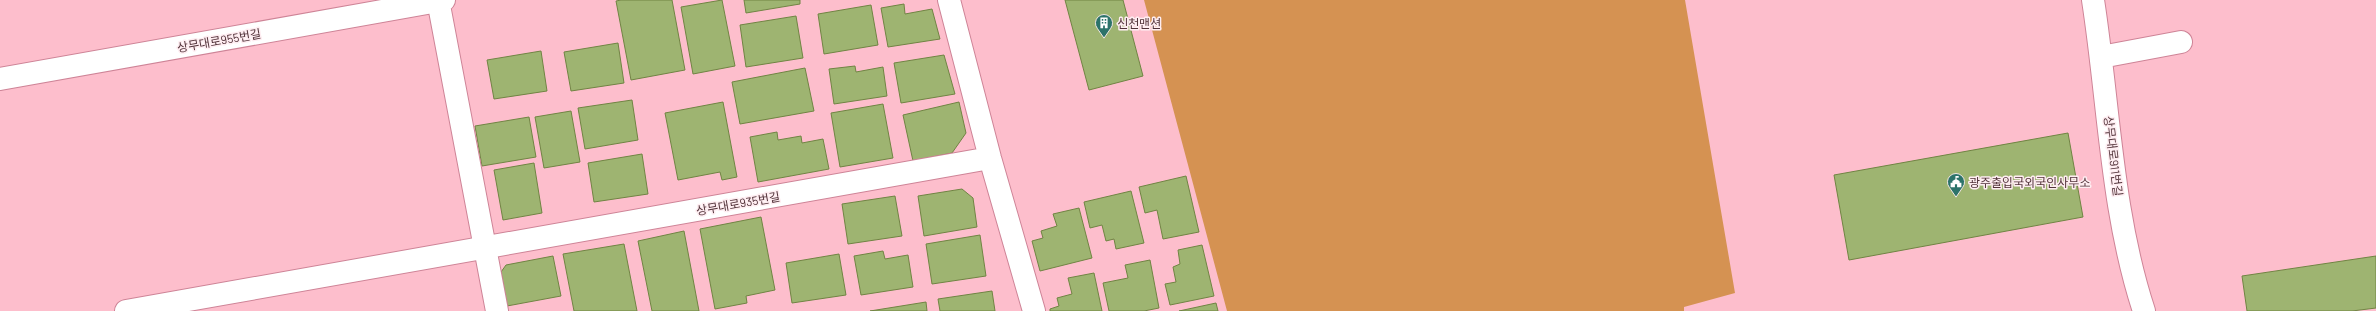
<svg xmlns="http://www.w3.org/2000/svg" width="2376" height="311" font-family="Barlow,'Noto Sans KR',sans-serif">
<rect width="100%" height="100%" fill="#fdbecc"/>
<path fill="#d59252" d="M1144,0h541l50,293 -51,14v4h-457z"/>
<path fill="#9eb471" stroke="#708443" d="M621,0h51l13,70 -54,10 -15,-79z
M722,0l13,66 -42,8 -12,-67z
M744,0h56v4l-54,9z
M1065,0h58l20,76 -54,14z
M904,4l1,10 27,-5 8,30 -52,8 -7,-39z
M871,5l7,40 -54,9 -6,-40z
M796,16l7,42 -57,9 -6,-42z
M618,43l6,40 -53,8 -7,-39z
M541,51l6,40 -53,8 -7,-39z
M944,55l11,39 -54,9 -7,-40z
M855,66l1,6 27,-5 4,29 -53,8 -5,-35z
M805,68l9,43 -74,13 -8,-42z
M632,100l6,40 -53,9 -7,-41z
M723,102l14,75 -15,3 -2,-8 -42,8 -13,-67z
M959,102l7,31 -14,20 -39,8 -10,-46z
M883,104l10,54 -53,9 -9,-54z
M571,111l9,51 -36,6 -9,-51z
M529,117l7,40 -54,9 -7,-40z
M777,132l1,8 23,-4 1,7 21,-4 6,30 -71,13 -8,-45z
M2068,133l15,84 -234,43 -15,-85z
M642,154l6,40 -54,8 -6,-39z
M534,163l8,50 -39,7 -9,-50z
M1186,176l13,56 -36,7 -6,-29 -12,3 -6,-26z
M962,189l11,9 4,29 -53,9 -6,-40z
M1131,191l13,52 -28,6 -2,-10 -8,2 -4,-16 -12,3 -6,-26z
M895,196l7,40 -54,8 -6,-40z
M1079,208l13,50 -52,13 -8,-30 11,-3 -2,-7 16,-5 -4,-12z
M761,217l14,73 -29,6 1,7 -32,6 -15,-80z
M684,231l15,80h-47l-14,-70z
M980,235l6,41 -54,8 -6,-40z
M624,244l13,67h-63l-11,-57z
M1202,245l12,51 -44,9 -5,-21 11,-2 -3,-15 7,-3 -2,-14z
M883,251l2,8 23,-4 5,32 -52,8 -7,-39z
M839,254l7,41 -54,8 -6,-40z
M553,256l8,40 -54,10 -6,-34 5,-7z
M2376,256v52l-24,3h-105l-5,-35z
M1150,260l9,48 -15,3h-35l-6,-28 25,-5 -3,-13z
M1094,273l8,38h-52v-2l9,-3 -2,-8 15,-4 -4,-16z
M992,291l3,20h-55l-2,-12z
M926,302l1,9h-57z
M1216,303l2,8h-39z"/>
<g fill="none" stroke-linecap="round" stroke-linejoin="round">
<defs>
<path id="minor" d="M438,0l59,311
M949,0l41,158 44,153
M2093,0c16,103 18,211 51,311
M2101,57l80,-15
M0,79l444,-79
M126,311l864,-153"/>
</defs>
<use href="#minor" stroke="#ce8497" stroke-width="24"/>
<use href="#minor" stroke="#fff" stroke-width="22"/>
</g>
<defs>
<symbol id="building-pin" viewBox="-11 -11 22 30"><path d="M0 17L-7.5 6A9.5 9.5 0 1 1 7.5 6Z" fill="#2c736a" stroke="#feedf1"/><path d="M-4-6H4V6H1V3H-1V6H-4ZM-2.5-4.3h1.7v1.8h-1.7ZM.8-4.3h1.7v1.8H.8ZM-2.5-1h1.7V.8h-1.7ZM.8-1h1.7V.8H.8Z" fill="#fff"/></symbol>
<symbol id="civic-pin" viewBox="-11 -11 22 30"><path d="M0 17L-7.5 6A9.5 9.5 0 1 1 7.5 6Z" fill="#2c736a" stroke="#feedf1"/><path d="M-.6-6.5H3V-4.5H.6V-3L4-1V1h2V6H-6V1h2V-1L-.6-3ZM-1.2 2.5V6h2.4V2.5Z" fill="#fff"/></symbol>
</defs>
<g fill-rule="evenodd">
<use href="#building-pin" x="1094" y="13" width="20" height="27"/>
<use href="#civic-pin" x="1946" y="172" width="20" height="27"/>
</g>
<g text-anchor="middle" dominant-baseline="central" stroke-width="3" stroke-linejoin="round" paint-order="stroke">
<g font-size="12" fill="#52333a" stroke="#feedf1" text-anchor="start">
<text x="1117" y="23">신천맨션</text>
<text x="1969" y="182">광주출입국외국인사무소</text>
</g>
<g font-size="12" fill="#52333a" stroke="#feedf1">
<text transform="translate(219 40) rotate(-10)">상무대로955번길</text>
<text transform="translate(2114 156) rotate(83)">상무대로911번길</text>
<text transform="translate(738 203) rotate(-10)">상무대로935번길</text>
</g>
</g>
</svg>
